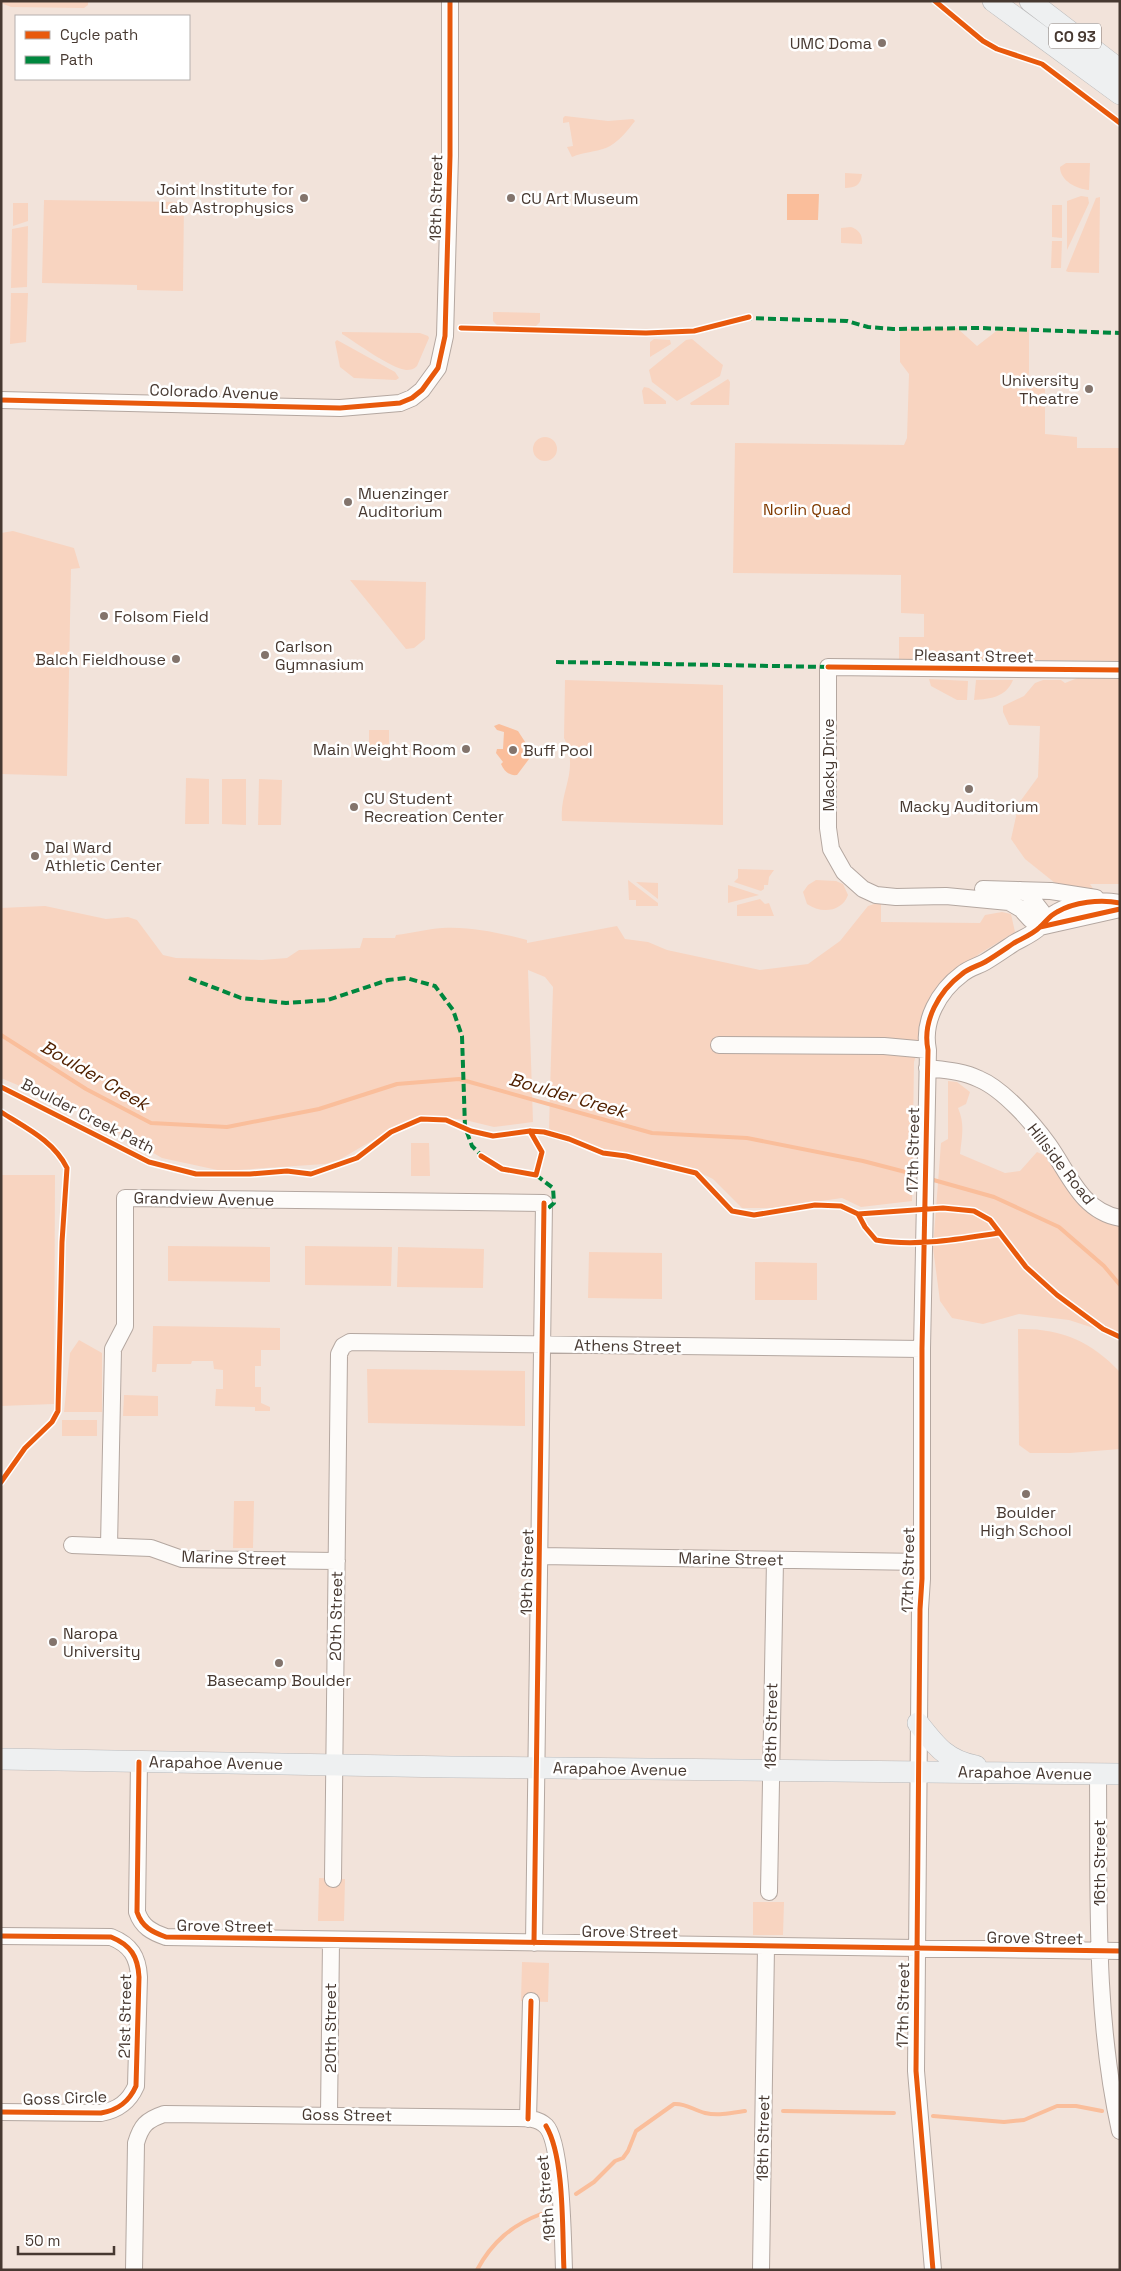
<svg xmlns="http://www.w3.org/2000/svg" width="1121" height="2271" font-family="'Space Grotesk',sans-serif">
<rect width="100%" height="100%" fill="#f2e3da"/>
<path fill="#f8d4c0" d="M1,1h87v4l-4,3 -73,-1 -10,-4z
M565,116l43,5 25,-2 2,2c-7,9 -18,23 -29,27 -11,4 -22,4 -34,9l-5,-10 6,-1 -4,-24 -6,1v-5z
M1066,163h24l-1,27c-12,-1 -29,-9 -29,-23z
M845,173l17,1c-1,11 -7,14 -17,14z
M1081,196l7,1 1,6 -22,47v-49z
M1100,197l-1,76 -31,-1 -2,-1 30,-73z
M44,200l140,2 -1,89 -46,-1v-5l-95,-2z
M13,203h15v18l-15,5z
M1052,205h10v33l-10,-1z
M28,226l-1,61 -16,1 1,-59z
M851,227c8,3 12,8 11,17l-21,-1v-15z
M1052,241h10l-1,27h-10z
M11,293h17l-2,49 -16,2z
M493,312l47,1v9l-4,4h-38l-5,-5z
M957,328l20,18 22,-17 30,1v44l-4,7 20,1v52l32,3v11h43v213l-221,-2v-22h25v-23l-23,-1v-38l-168,-2 2,-130 169,2 3,-7 2,-64 -9,-12v-33z
M342,332l78,1 8,3 1,2 -12,28c-3,3 -6,4 -11,4 -16,-2 -49,-27 -64,-36z
M654,339l16,1 1,4 -21,13v-15z
M692,339l31,26 -3,11 -43,25 -25,-19 -3,-12 37,-30z
M337,340l58,32 4,6 -3,2 -42,-2 -14,-11 -5,-25z
M728,379l2,3 -1,23h-38l-1,-2z
M644,387l5,1 17,13v3h-22l-2,-13z
M533 449a12 12 0 1 1 24 0a12 12 0 1 1-24 0Z
M13,531l61,17 6,20 -9,1 -4,207 -66,-2v-241z
M350,580l76,2 -1,57 -11,9 -8,1z
M1080,677l40,1v206h-30l6,9 -36,-6 -35,-28 -14,-20 8,-36 19,-26 2,-51 -31,-1 -6,-13v-6l21,-10 11,-13 8,-3h18l4,3z
M929,679l39,2 -1,19h-10l-26,-14z
M565,680l158,5v140l-161,-4c-3,-31 18,-50 2,-83z
M976,680h37c-7,17 -22,19 -39,20z
M369,730h20v20h-20z
M186,778l23,1v45h-24z
M222,779h24v46l-24,-1z
M259,779l23,1 -1,45h-23z
M738,869l36,1 -5,7 -1,8h-4v4l-3,2 -27,-9 4,-4z
M628,880l30,23v3h-22v-6h-7z
M816,880l20,1 7,3 5,11c-6,17 -27,19 -41,9l-4,-12 5,-7z
M636,882l22,1v16z
M728,885l31,10 -31,8z
M760,899l5,5 4,-1 5,13h-37v-11z
M881,902v20l99,1 5,-8 17,-3 9,2 4,18 -36,22 -46,44 -19,64 -2,139 -51,6 -19,-9 -70,10h-30l-29,-29 -25,-12 -89,-16 -42,-16 -8,-6 4,-142 -8,-10 -17,-7 5,152 -39,5 -29,-7 -30,-3 -26,4 -17,8 -53,31 -14,4 -103,7 -60,-13 -76,-44 -85,-36v-170l44,-2 61,13 22,-2 9,3 26,35 13,3 86,2 25,-2 12,-8 61,-2 3,-10h32l1,-3c16,-2 31,-6 46,-7 29,-2 57,5 85,12v3l90,-17 8,13 23,3 19,8 93,20 48,-6 32,-23 28,-35z
M948,1081l9,1 13,10 -4,12 -8,4c7,16 4,28 2,46l45,19 15,-2 17,-19 17,8 66,63v119l-8,-8 -43,-14 -50,-6 -36,10 -31,-6 -12,-17 -7,-53 8,-105 7,-4z
M411,1143h18l1,33h-19z
M1,1175h54l-1,229 -53,2z
M168,1246l102,1v35l-102,-1z
M305,1246l87,1 -1,39 -86,-1z
M398,1247l86,2 -1,39 -86,-1z
M589,1252l73,1v46l-74,-1z
M755,1262l62,1v37h-62z
M153,1326l127,2v22h-19v16h-6v21h6v16l9,4v4h-15v-4l-40,-1 1,-17h7v-19l-9,-1 -1,-8h-21l-1,3h-34l-1,8h-4z
M1018,1329c42,-1 73,12 102,43v77l-50,4h-40l-11,-8z
M79,1340l23,13v59h-38l6,-59z
M367,1369l158,2v55l-157,-3z
M124,1395l34,1v20h-35z
M62,1420h35v16h-35z
M234,1501h20l-1,47h-20z
M319,1878l26,1 -1,42h-26z
M753,1902h31l-1,33h-30z
M522,1962l27,1 -1,39 -27,-1z"/>
<path fill="#fabe9b" d="M787,194h32l-1,26h-31z
M499,724l19,7 11,17v11l-12,16c-8,1 -13,-4 -16,-11l2,-2 -7,-9 1,-4h6l1,-17 -7,-2 -3,-4z"/>
<g fill="none" stroke-linecap="round" stroke-linejoin="round">
<path stroke="#fabe9b" stroke-width="4" d="M1,1035l85,54 65,34 76,4 92,-18 78,-25 62,-5 193,54 95,5 116,23 58,15
M930,1179l64,18 65,30 45,39 16,19
M783,2111l111,2
M933,2116l71,6 20,-2 33,-14h19l26,5
M576,2194l18,-12 21,-21 8,-3 5,-7 8,-20 38,-27c12,-1 19,6 31,9 13,3 27,0 40,-2
M477,2270c15,-28 35,-45 64,-56"/>
<defs>
<path id="minor" d="M1,400l339,8 60,-5 12,-5 10,-8 16,-22 7,-32 5,-180v-155
M1120,670l-292,-3v161l3,21 13,23 19,17 13,6 20,2 50,-1 63,6 12,7 9,10 10,8 80,-18
M983,889l68,2 45,7
M1020,890l8,4 14,18 -2,15
M719,1045l165,1 44,4
M927,1068c18,2 36,3 52,11 24,10 54,44 69,65 21,29 33,67 72,74
M72,1545l79,3 31,11 155,2
M109,1546l4,-197 12,-23v-128l419,5 -10,740
M540,1556l382,6
M139,1762l-2,150c5,15 15,20 29,25l954,14
M1098,1774c1,120 -4,240 22,357
M333,1879l6,-525 4,-8 7,-4 572,7
M769,1892l6,-332
M1,1936l110,1c20,8 27,20 28,40l-3,109c-7,16 -18,24 -35,27l-100,-1
M329,2115l2,-174
M528,2119l3,-118
M134,2270l2,-127c5,-17 10,-23 28,-29l353,4c9,0 21,0 29,8 16,16 17,117 18,144
M761,2270l5,-323
M933,2270l-17,-199 4,-462 2,-30v-230l6,-299c-6,-29 11,-59 34,-76 7,-6 16,-8 23,-12 10,-6 20,-13 29,-19 9,-5 19,-9 26,-16 6,-5 9,-11 17,-15 17,-10 43,-13 63,-9"/>
<path id="major" d="M993,1l127,93
M1030,1l90,69
M918,1723c18,23 29,38 58,43
M1,1759l450,8 669,7"/>
</defs>
<use href="#minor" stroke="#b4a7a0" stroke-width="18"/>
<use href="#major" stroke="#b9b9ba" stroke-width="22"/>
<use href="#minor" stroke="#fdfbf9" stroke-width="16"/>
<use href="#major" stroke="#eef0f1" stroke-width="21"/>
<path stroke="#00873e" stroke-width="4" stroke-dasharray="8 4" stroke-linecap="butt" d="M744,318l103,3 21,6 25,2 87,-1 140,5
M556,662l272,5
M189,978l52,20 45,5 42,-3 60,-20 18,-2 29,8 18,24 9,26 3,91 7,19 13,13
M536,1175l17,13 1,15 -10,9"/>
<defs>
<path id="cycleway" d="M935,1l48,40 14,8 45,15 78,59
M461,328l185,5 48,-2 55,-14
M1,400l339,8 60,-5 12,-5 10,-8 16,-22 7,-32 5,-180v-155
M828,667l292,3
M1040,927l80,-18
M1,1087l148,75 47,12h54l37,-3 24,3 46,-16 34,-26 30,-13 25,1 25,11 22,5 37,-5 14,1 25,7 34,14 23,3 70,17 36,38 22,4 61,-10 26,1 17,8 85,-6 31,3 16,9 36,47 31,28 46,34 17,8
M1,1112c25,16 53,29 66,56l-5,74 -4,169 -6,11 -27,26 -24,34
M481,1156l21,13 34,6 6,-23 -12,-21
M858,1214l7,13 11,13c40,7 83,-1 123,-7
M139,1762l-2,150c5,15 15,20 29,25l954,14
M1,1936l110,1c20,8 27,20 28,40l-3,109c-7,16 -18,24 -35,27l-100,-1
M534,1943l10,-740
M528,2119l3,-118
M546,2126c19,32 16,106 18,144
M933,2270l-17,-199 4,-462 2,-30v-230l6,-299c-6,-29 11,-59 34,-76 7,-6 16,-8 23,-12 10,-6 20,-13 29,-19 9,-5 19,-9 26,-16 6,-5 9,-11 17,-15 17,-10 43,-13 63,-9"/>
</defs>
<use href="#cycleway" stroke="#fff" stroke-width="8"/>
<use href="#cycleway" stroke="#e8590c" stroke-width="5"/>
</g>
<g fill="#83746c" stroke="#fff" stroke-width="2">
<circle cx="882" cy="43" r="5"/>
<circle cx="304" cy="198" r="5"/>
<circle cx="511" cy="198" r="5"/>
<circle cx="1089" cy="389" r="5"/>
<circle cx="348" cy="502" r="5"/>
<circle cx="104" cy="616" r="5"/>
<circle cx="265" cy="655" r="5"/>
<circle cx="176" cy="659" r="5"/>
<circle cx="466" cy="749" r="5"/>
<circle cx="513" cy="750" r="5"/>
<circle cx="969" cy="789" r="5"/>
<circle cx="354" cy="807" r="5"/>
<circle cx="35" cy="856" r="5"/>
<circle cx="1026" cy="1494" r="5"/>
<circle cx="53" cy="1642" r="5"/>
<circle cx="279" cy="1663" r="5"/>
</g>
<g text-anchor="middle" dominant-baseline="central" stroke-width="5" stroke-linejoin="round" paint-order="stroke">
<rect fill="#fff" stroke="#7e746f" stroke-width="1" x="1049" y="23.5" width="52" height="25" rx="4"/>
<g font-size="15" font-weight="bold" fill="#473931">
<text x="1075" y="36">CO 93</text>
</g>
<g font-size="16" fill="#473931" stroke="#fff" text-anchor="start">
<text x="872" y="43" text-anchor="end">UMC Doma</text>
<text x="294" y="189" text-anchor="end">Joint Institute for<tspan x="294" dy="18">Lab Astrophysics</tspan></text>
<text x="521" y="198">CU Art Museum</text>
<text x="1079" y="380" text-anchor="end">University<tspan x="1079" dy="18">Theatre</tspan></text>
<text x="358" y="493">Muenzinger<tspan x="358" dy="18">Auditorium</tspan></text>
<text x="114" y="616">Folsom Field</text>
<text x="275" y="646">Carlson<tspan x="275" dy="18">Gymnasium</tspan></text>
<text x="166" y="659" text-anchor="end">Balch Fieldhouse</text>
<text x="456" y="749" text-anchor="end">Main Weight Room</text>
<text x="523" y="750">Buff Pool</text>
<text x="364" y="798">CU Student<tspan x="364" dy="18">Recreation Center</tspan></text>
<text x="969" y="806" text-anchor="middle">Macky Auditorium</text>
<text x="45" y="847">Dal Ward<tspan x="45" dy="18">Athletic Center</tspan></text>
<text x="1026" y="1512" text-anchor="middle">Boulder<tspan x="1026" dy="18">High School</tspan></text>
<text x="63" y="1633">Naropa<tspan x="63" dy="18">University</tspan></text>
<text x="279" y="1680" text-anchor="middle">Basecamp Boulder</text>
</g>
<g font-size="16" fill="#473931" stroke="#fff">
<text transform="translate(436 198) rotate(-89)">18th Street</text>
<text transform="translate(214 392) rotate(2)">Colorado Avenue</text>
<text transform="translate(974 656) rotate(1)">Pleasant Street</text>
<text transform="translate(828 765) rotate(-90)">Macky Drive</text>
<text transform="translate(88 1116) rotate(27)">Boulder Creek Path</text>
<text transform="translate(913 1150) rotate(-89)">17th Street</text>
<text transform="translate(1061 1164) rotate(52)">Hillside Road</text>
<text transform="translate(204 1199) rotate(1)">Grandview Avenue</text>
<text transform="translate(628 1346) rotate(1)">Athens Street</text>
<text transform="translate(234 1558) rotate(2)">Marine Street</text>
<text transform="translate(731 1559) rotate(1)">Marine Street</text>
<text transform="translate(908 1570) rotate(-89)">17th Street</text>
<text transform="translate(527 1572) rotate(-89)">19th Street</text>
<text transform="translate(336 1616) rotate(-89)">20th Street</text>
<text transform="translate(771 1726) rotate(-89)">18th Street</text>
<text transform="translate(216 1763) rotate(1)">Arapahoe Avenue</text>
<text transform="translate(620 1769) rotate(1)">Arapahoe Avenue</text>
<text transform="translate(1025 1773) rotate(1)">Arapahoe Avenue</text>
<text transform="translate(1099 1863) rotate(-90)">16th Street</text>
<text transform="translate(225 1926) rotate(1)">Grove Street</text>
<text transform="translate(630 1932) rotate(1)">Grove Street</text>
<text transform="translate(1035 1938) rotate(1)">Grove Street</text>
<text transform="translate(903 2005) rotate(-89)">17th Street</text>
<text transform="translate(125 2016) rotate(-89)">21st Street</text>
<text transform="translate(330 2028) rotate(-90)">20th Street</text>
<text transform="translate(65 2098) rotate(-2)">Goss Circle</text>
<text transform="translate(347 2115) rotate(1)">Goss Street</text>
<text transform="translate(763 2138) rotate(-89)">18th Street</text>
<text transform="translate(546 2198) rotate(-95)">19th Street</text>
</g>
<g font-size="16" fill="#813b02" stroke="#fff">
<text x="807" y="509">Norlin Quad</text>
</g>
<g font-size="18" font-style="italic" fill="#512100" stroke="#fff">
<text transform="translate(95 1075) rotate(30)">Boulder Creek</text>
<text transform="translate(568 1095) rotate(16)">Boulder Creek</text>
</g>
</g>
<rect width="1121" height="2271" fill="none" stroke="#473931" stroke-width="5"/>
<rect x="15" y="15" width="175" height="65" fill="#ffffff" stroke="#b5b0ad"/>
<rect x="25" y="31" width="25" height="8" fill="#e8590c" stroke="#b5b0ad"/>
<text x="60" y="40" font-size="15" fill="#473931">Cycle path</text>
<rect x="25" y="56" width="25" height="8" fill="#00873e" stroke="#b5b0ad"/>
<text x="60" y="65" font-size="15" fill="#473931">Path</text>
<path d="M18 2246v8h96v-8" fill="none" stroke="#473931" stroke-width="2.5"/>
<text x="25" y="2246" font-size="15" fill="#473931" stroke="#ffffff" stroke-width="4" paint-order="stroke">50 m</text>
</svg>
